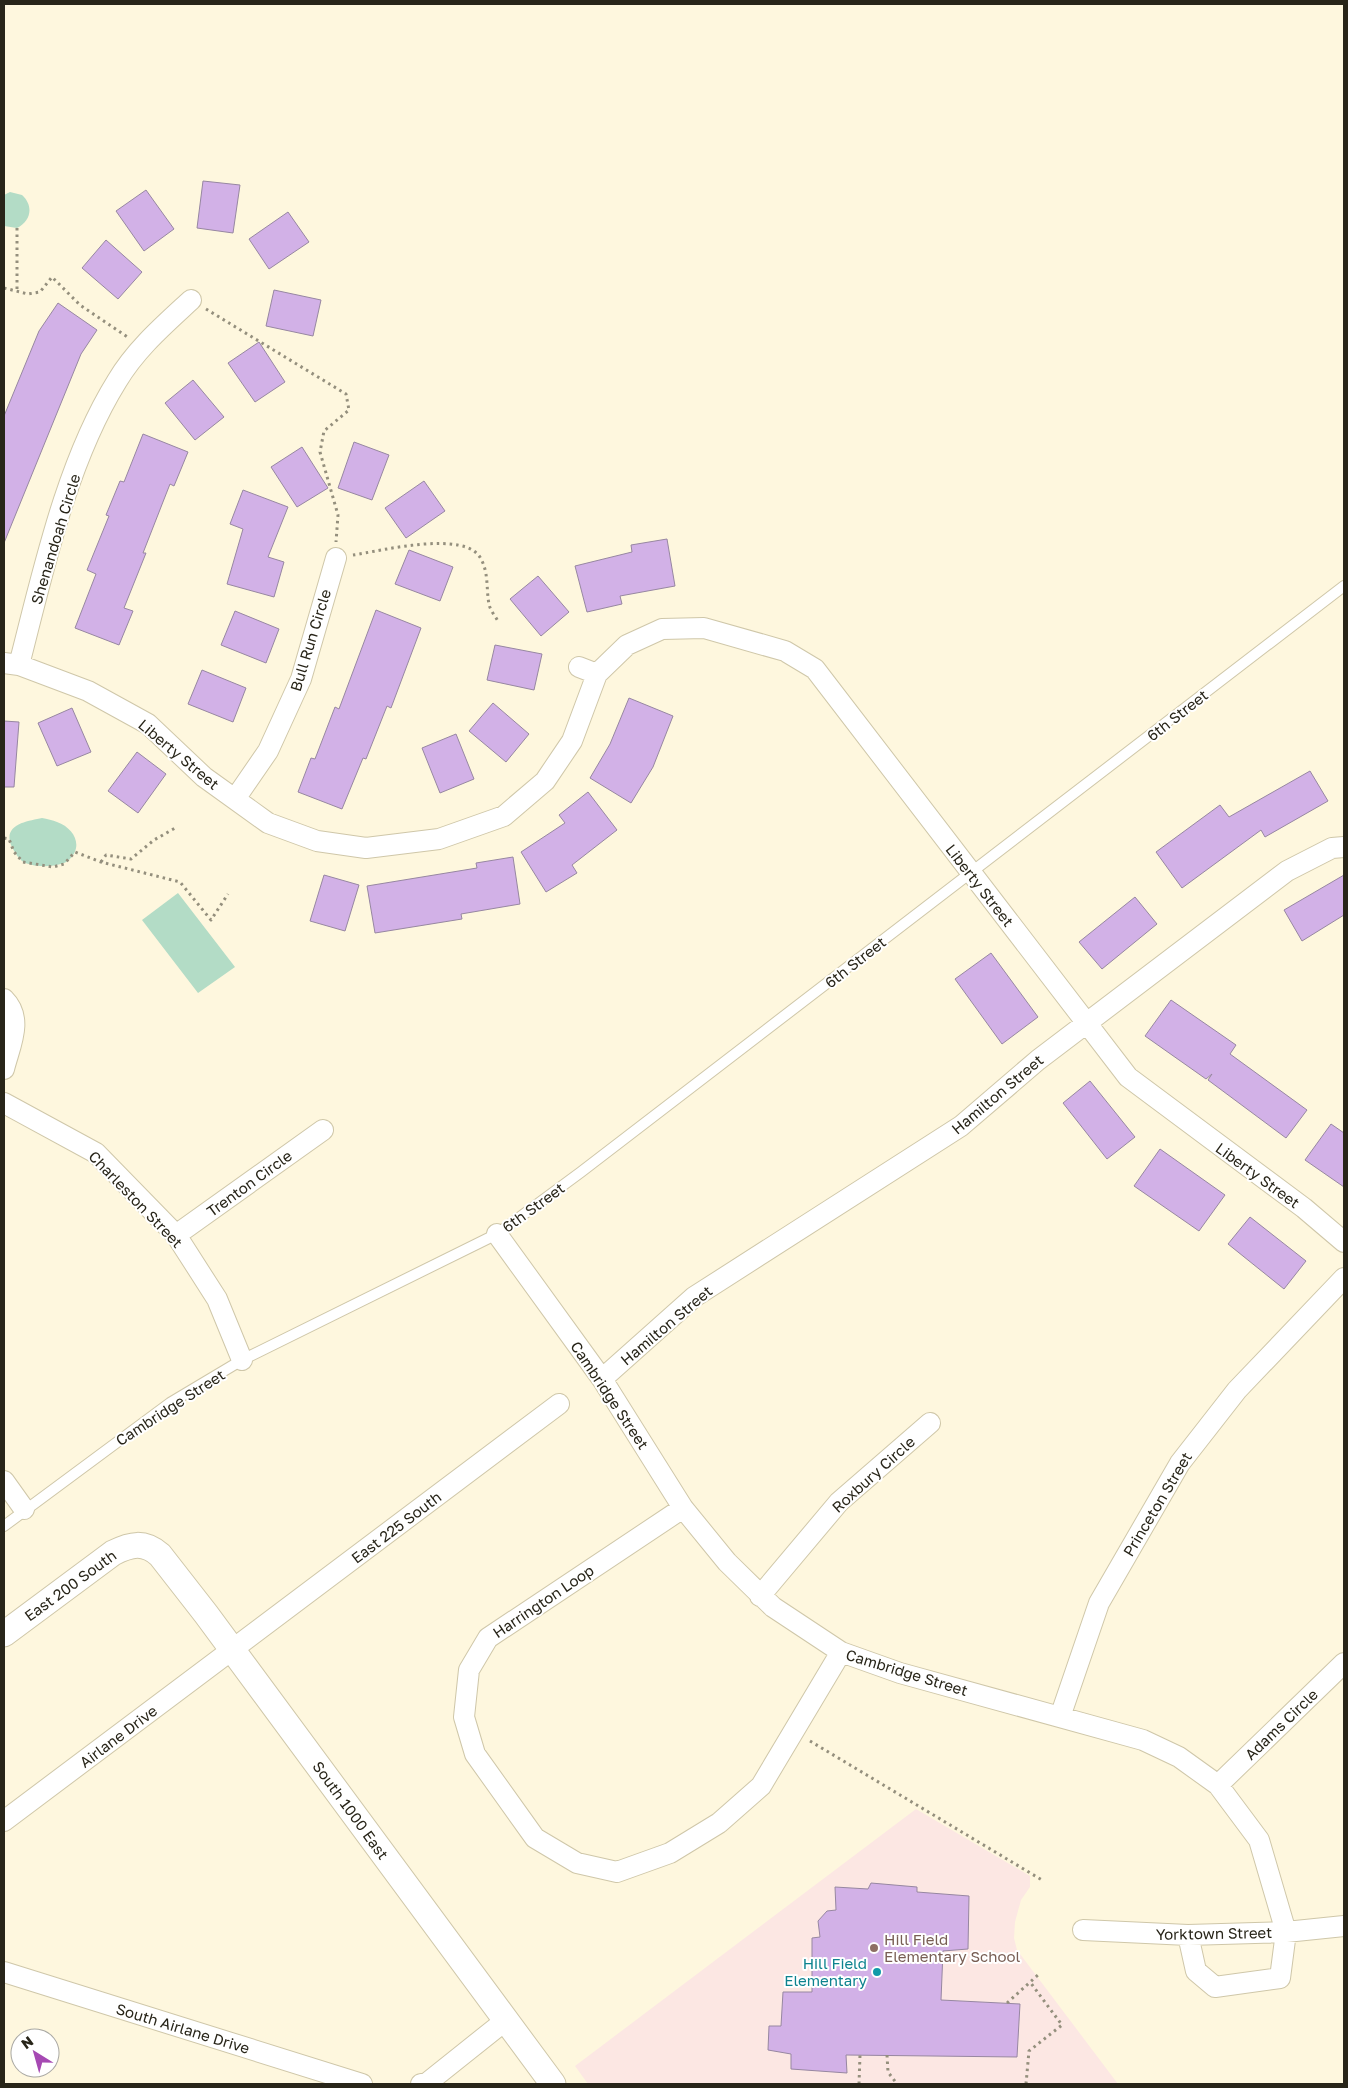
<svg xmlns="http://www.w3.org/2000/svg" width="1348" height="2088" font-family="'Golos Text',sans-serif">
<rect width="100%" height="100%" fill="#fef7de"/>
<path fill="#fce7e3" d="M916,1809l114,67v11l-9,13 -6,22 -1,16 3,12 101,134h-530l-13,-18z"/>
<path fill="#b3dcc6" d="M10,192l12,3c12,11 9,26 -5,33l-13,-2v-31z
M42,818c5,1 11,2 15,4 17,6 27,24 12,38 -9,8 -38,8 -47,1 -5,-4 -8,-10 -11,-16 -8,-21 17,-24 31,-27z
M178,893l57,74 -37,26 -56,-73z"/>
<path fill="#d2b1e7" stroke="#9787a1" d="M203,181l37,4 -7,48 -36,-5z
M146,190l28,39 -30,22 -28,-40z
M288,212l21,30 -40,27 -20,-30z
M106,240l36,32 -24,27 -36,-31z
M274,290l47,10 -8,36 -47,-10z
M58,303l39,27 -16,24 -77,189v-127l35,-85z
M259,342l26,40 -30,20 -27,-39z
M193,380l31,37 -29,23 -30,-37z
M143,434l45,18 -14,34 -4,-2 -27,69h3l-22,55 9,3 -14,34 -44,-17 21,-54 -9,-4 22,-54 -3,-1 14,-34 4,1z
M354,442l35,13 -17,45 -34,-12z
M302,447l26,41 -31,19 -26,-40z
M424,481l21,30 -39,27 -21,-30z
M243,490l45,17 -20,50 16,5 -10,35 -47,-13 16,-55 -13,-5z
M667,539l8,47 -55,10 2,8 -35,8 -12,-46 57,-14 -1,-7z
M409,550l44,17 -13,34 -45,-17z
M538,576l31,36 -28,24 -31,-37z
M376,610l45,18 -30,80 -4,-2 -21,53 -3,-1 -21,51 -44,-17 13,-34 4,1 20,-52 4,2z
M235,611l44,18 -13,34 -45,-18z
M495,645l47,9 -8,36 -47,-10z
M202,670l44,18 -13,34 -45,-18z
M629,698l44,18 -20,51 -22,36 -41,-25 20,-34z
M493,703l36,31 -23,28 -37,-31z
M72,708l19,44 -34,14 -19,-43z
M4,721l15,1 -5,65h-10z
M456,734l18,45 -34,14 -18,-45z
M137,752l29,22 -28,39 -30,-22z
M1310,771l18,30 -63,36 -4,-7 -79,58 -26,-36 64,-47 9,12z
M588,792l29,38 -45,35 5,8 -31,19 -25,-40 44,-29 -6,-8z
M513,857l7,47 -59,10 1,5 -87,14 -8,-47 110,-18 -1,-5z
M324,875l35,10 -14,46 -35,-10z
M1344,875v40l-42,26 -18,-31z
M1135,897l22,27 -55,45 -23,-27z
M991,953l47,64 -36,27 -47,-65z
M1171,1000l65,45 -6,9 77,56 -21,28 -78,-58 4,-6 -6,5 -61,-43z
M1090,1081l45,56 -28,22 -44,-56z
M1331,1124l13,9v54l-39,-27z
M1160,1149l65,46 -26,36 -65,-45z
M1250,1217l56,44 -22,28 -56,-45z
M871,1883l46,4v5l52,4 -1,53 -25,2 -2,49 79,4 -3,53 -171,-2 1,18 -56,-4v-15l-23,-4 1,-24h12l2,-34h29v-54l8,-1 -2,-16 9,-10 9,-1 -1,-23 33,2z"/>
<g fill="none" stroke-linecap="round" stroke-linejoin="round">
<defs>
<path id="service" d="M4,1526l166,-123 72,-43 255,-126 84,-62 763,-586"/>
<path id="minor" d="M4,663l15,2 69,26 60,33 56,53 64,46 49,18 49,7 73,-9 65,-23 41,-35 27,-40 25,-67 30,-29 35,-16 42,-1 81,23 30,18 313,408 176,131 40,34
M19,665c24,-93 47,-202 98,-284 19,-32 47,-56 74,-81
M579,667l18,7
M235,799l33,-48 33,-72 35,-121
M4,999c20,20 6,46 0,70
M4,1103l92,50 80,82 41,64 25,61
M497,1234l105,145 81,129 44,54 46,45 68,45 59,21 243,67 36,17 39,28 41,55 27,92 -6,46 -65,9 -19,-16 -8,-36
M176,1235l147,-105
M602,1379l92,-82 267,-171 77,-66 249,-189 45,-23 12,-1
M4,1481l20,28
M683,1508l-195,130 -19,32 -5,47 11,37 60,84 42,25 40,9 53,-19 49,-30 42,-37 80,-134
M760,1596l79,-94 91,-79
M1060,1717l39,-114 81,-140 57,-73 107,-112
M1218,1785l126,-122
M4,1821l555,-417
M1083,1930l105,5 98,-3 58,-6
M4,1972l358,112
M421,2084l6,-1 79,-63"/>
<path id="tertiary" d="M4,1634l109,-81c18,-9 31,-12 47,2l46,59 347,470"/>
</defs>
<use href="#service" stroke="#cfc7a9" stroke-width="12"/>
<use href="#minor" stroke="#cfc7a9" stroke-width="22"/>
<use href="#tertiary" stroke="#cfc7a9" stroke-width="27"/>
<path stroke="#948f7d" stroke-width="3" stroke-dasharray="2.5 4" stroke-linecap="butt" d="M17,228v63
M4,288l24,6 12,-2 12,-15 28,28 49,33
M206,309l140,85 3,16 -25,21 -4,21 18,63 -2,27
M353,555c28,-4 113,-26 128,4 8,15 5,30 8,45 1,6 6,12 9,17
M4,838l5,1 5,13 9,10 30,5 11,-3 11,-12 26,10 79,20 31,38 17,-26
M101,862l5,-7 25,4 23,-19 23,-13
M810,1741l232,139
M1007,2003l32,-29
M887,2055l1,17 9,12
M859,2084l1,-29
M1026,2084l3,-33 33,-26 -32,-43"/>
<use href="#service" stroke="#fff" stroke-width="10"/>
<use href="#minor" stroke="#fff" stroke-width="20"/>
<use href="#tertiary" stroke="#fff" stroke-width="25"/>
</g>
<circle fill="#8d6e63" stroke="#fff" stroke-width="2" cx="874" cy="1948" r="5"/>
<circle fill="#0f9aa8" stroke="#fff" stroke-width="2" cx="877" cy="1972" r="5"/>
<g text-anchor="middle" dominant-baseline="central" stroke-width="4" stroke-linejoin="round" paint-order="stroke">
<g font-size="15" fill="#282519" stroke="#fff">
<text transform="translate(55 539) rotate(-73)">Shenandoah Circle</text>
<text transform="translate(310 640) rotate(-73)">Bull Run Circle</text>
<text transform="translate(1177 715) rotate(-38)">6th Street</text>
<text transform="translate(179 754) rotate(40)">Liberty Street</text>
<text transform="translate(980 885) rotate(52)">Liberty Street</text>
<text transform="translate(855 962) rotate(-38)">6th Street</text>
<text transform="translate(997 1094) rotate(-40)">Hamilton Street</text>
<text transform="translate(1258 1175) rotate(36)">Liberty Street</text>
<text transform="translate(249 1183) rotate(-36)">Trenton Circle</text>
<text transform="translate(136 1199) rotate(46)">Charleston Street</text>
<text transform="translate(533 1207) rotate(-36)">6th Street</text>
<text transform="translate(666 1325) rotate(-40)">Hamilton Street</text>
<text transform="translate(610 1395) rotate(56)">Cambridge Street</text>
<text transform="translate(170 1407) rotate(-33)">Cambridge Street</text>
<text transform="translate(873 1474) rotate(-42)">Roxbury Circle</text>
<text transform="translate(1157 1504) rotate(-59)">Princeton Street</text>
<text transform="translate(396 1527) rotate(-37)">East 225 South</text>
<text transform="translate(70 1585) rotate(-36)">East 200 South</text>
<text transform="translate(543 1601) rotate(-34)">Harrington Loop</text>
<text transform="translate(907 1672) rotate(17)">Cambridge Street</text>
<text transform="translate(1281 1724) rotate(-44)">Adams Circle</text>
<text transform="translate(118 1736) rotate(-37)">Airlane Drive</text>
<text transform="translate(351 1810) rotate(54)">South 1000 East</text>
<text transform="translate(1214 1933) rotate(-1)">Yorktown Street</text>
<text transform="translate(183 2028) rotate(17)">South Airlane Drive</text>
</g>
<g font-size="15" fill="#785e54" stroke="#fff" text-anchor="start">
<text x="884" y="1939">Hill Field<tspan x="884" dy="17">Elementary School</tspan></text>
</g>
<g font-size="15" fill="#0d838f" stroke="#fff" text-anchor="end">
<text x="867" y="1963">Hill Field<tspan x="867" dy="17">Elementary</tspan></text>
</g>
</g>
<rect width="1348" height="2088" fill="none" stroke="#282519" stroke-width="10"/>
<g transform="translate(35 2053) rotate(323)"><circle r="24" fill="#ffffff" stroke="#a9a8a3"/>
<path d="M0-4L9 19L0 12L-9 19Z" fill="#a649b3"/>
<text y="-8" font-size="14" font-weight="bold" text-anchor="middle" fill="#282519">N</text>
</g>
</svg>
